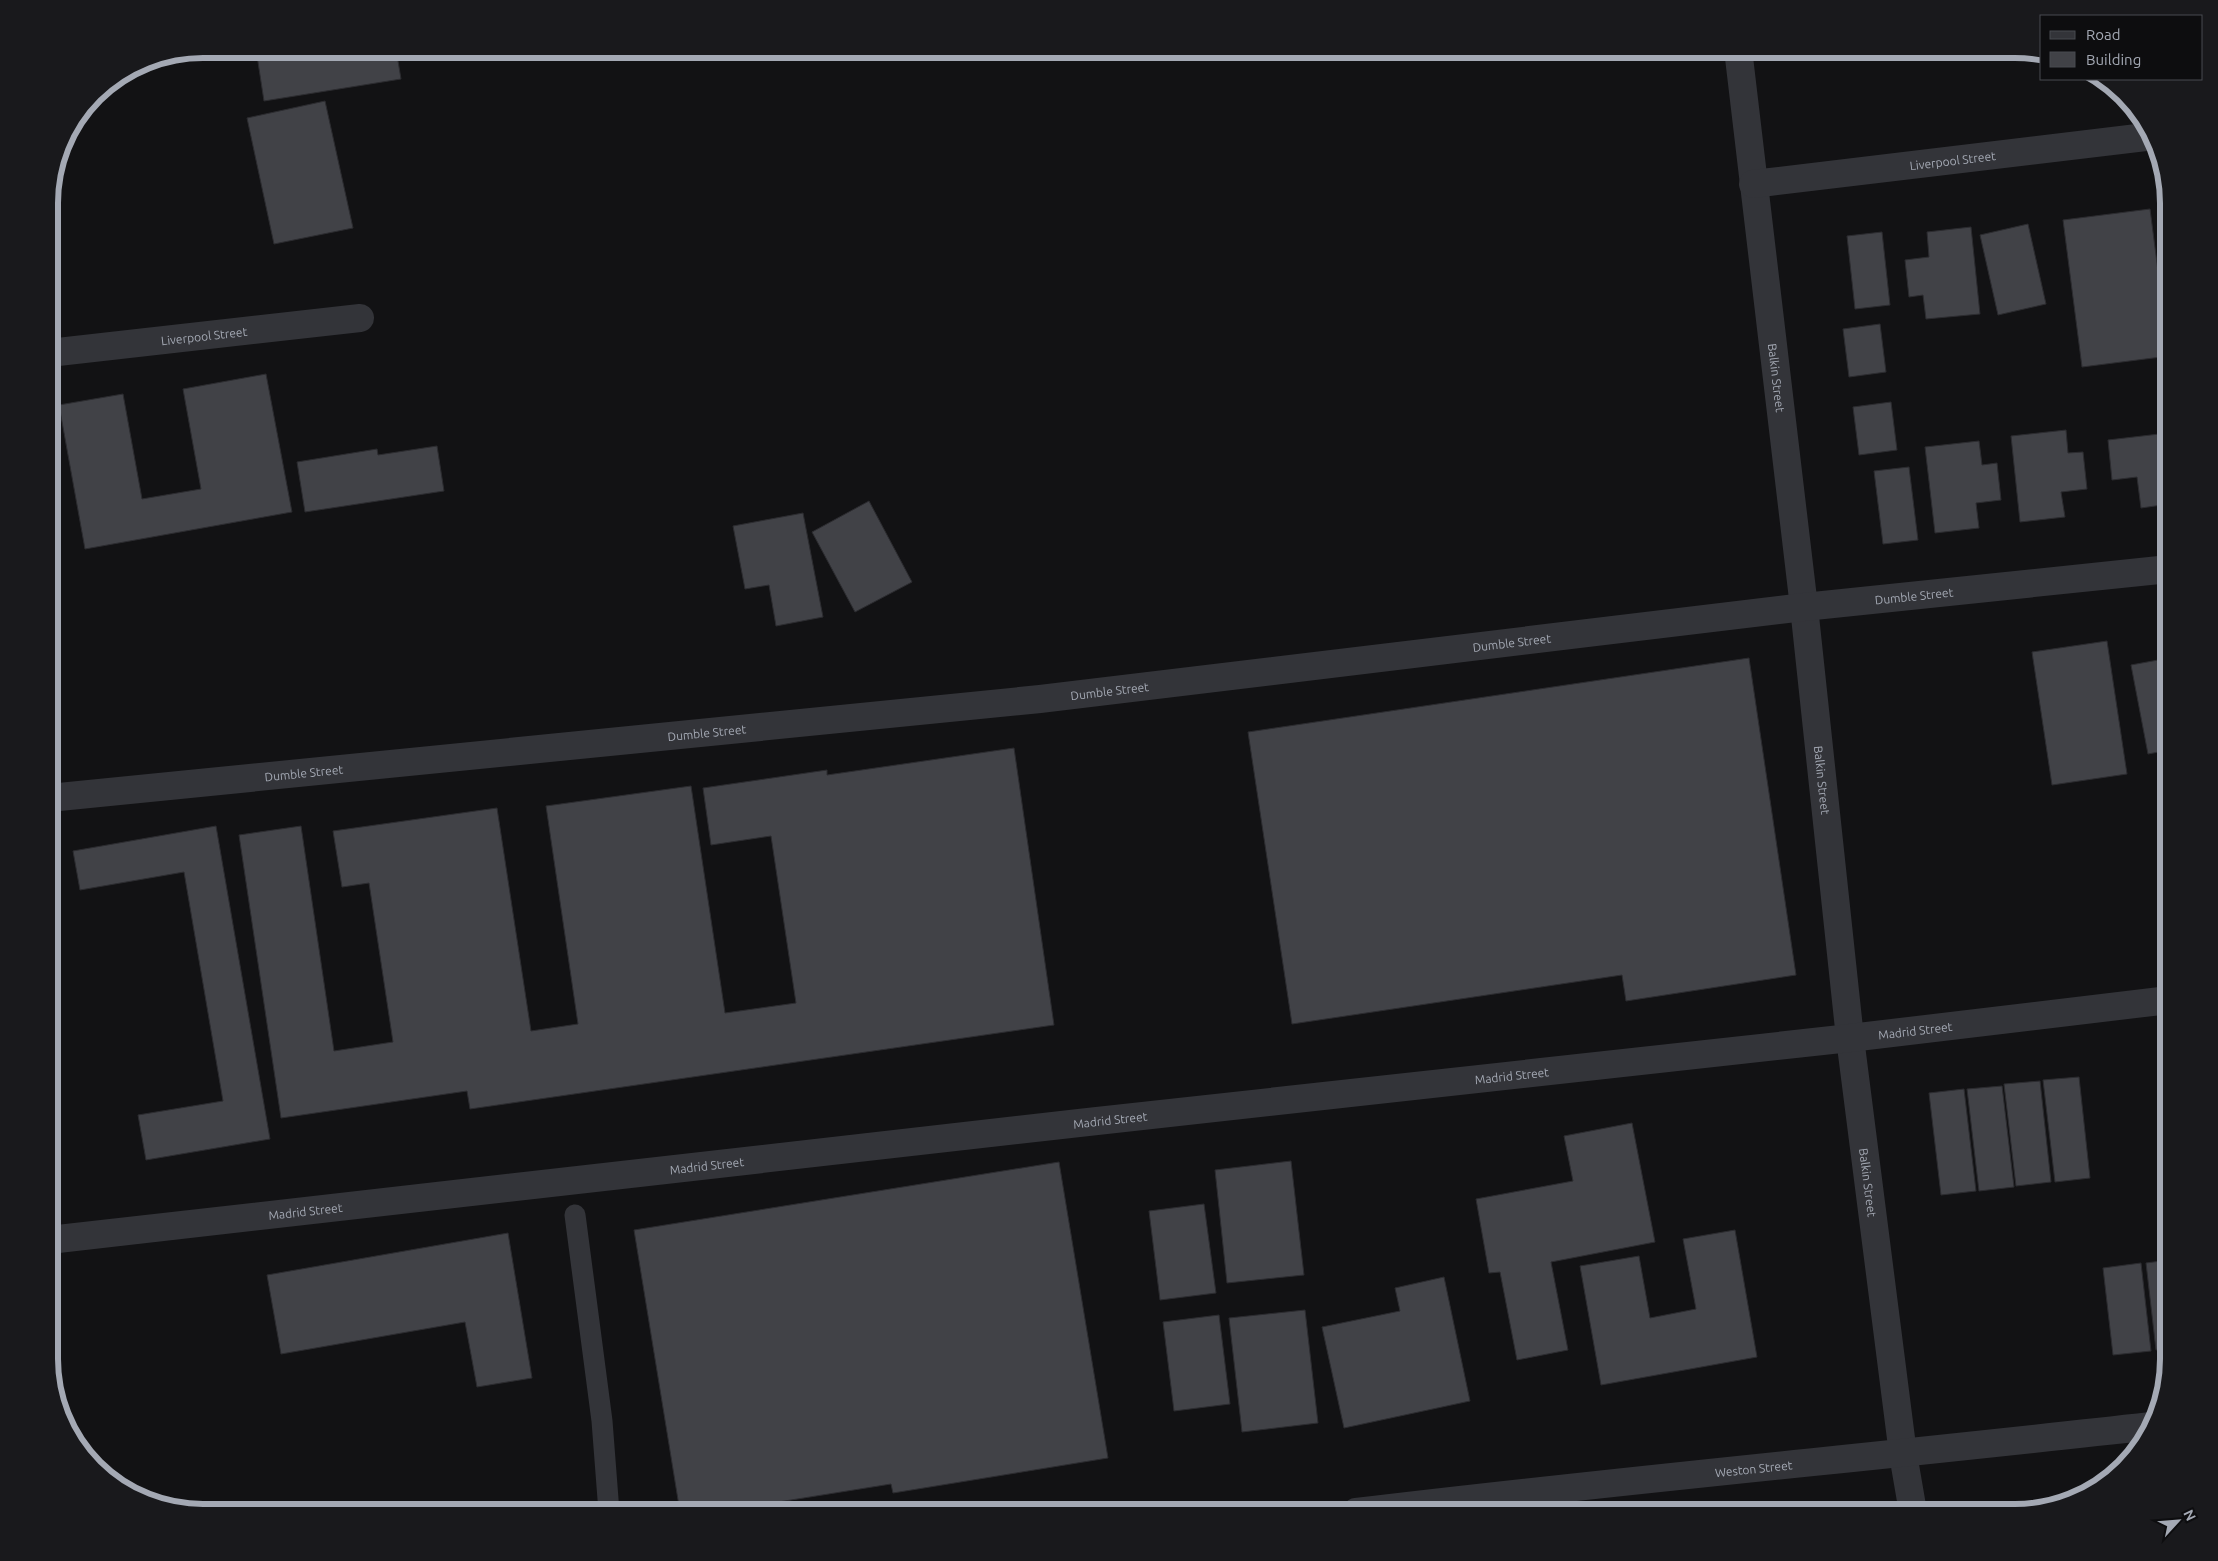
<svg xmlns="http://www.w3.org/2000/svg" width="2218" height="1561" font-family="Ubuntu,sans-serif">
<rect width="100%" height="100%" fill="#121214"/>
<path fill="#414247" stroke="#2c2c30" d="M256,49h140l5,30 -137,22z
M325,101l28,127 -79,16 -27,-126z
M2169,203v87l-9,-86z
M2150,209l19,147 -87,11 -19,-147z
M2028,224l18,80 -48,11 -18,-80z
M1971,227l9,87 -54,5 -3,-24 -14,2 -4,-37 24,-3 -2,-25z
M1882,232l8,73 -35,4 -8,-73z
M1880,324l6,48 -37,5 -6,-48z
M266,374l26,138 -207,37 -26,-144 64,-11 19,105 59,-10 -18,-100z
M1891,402l6,48 -38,5 -6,-48z
M2066,430l2,23 15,-1 4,37 -26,3 4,25 -45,5 -9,-86z
M2168,433l1,71 -28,4 -4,-31 -25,3 -4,-40z
M1979,441l3,24 15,-2 4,37 -25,3 3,25 -44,5 -10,-86z
M437,446l7,45 -139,21 -8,-50 80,-13 1,6z
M1909,467l9,73 -35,4 -9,-73z
M869,501l43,81 -57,30 -43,-80z
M803,513l20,104 -47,9 -7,-41 -24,4 -12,-63z
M2107,641l20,133 -75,11 -20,-133z
M1749,658l47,317 -170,26 -4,-26 -330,49 -44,-292z
M2169,658v92l-21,4 -17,-89z
M1014,748l40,277 -584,84 -3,-18 -186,27 -42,-283 62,-9 33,225 59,-9 -24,-159 -27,4 -9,-56 164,-23 34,223 47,-7 -32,-218 145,-20 34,227 71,-10 -25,-167 -60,9 -8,-57 124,-18v5z
M216,826l54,313 -124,21 -8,-45 85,-14 -39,-229 -104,18 -7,-39z
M2079,1077l11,101 -35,4 -12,-102z
M2040,1081l11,101 -35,4 -12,-102z
M2002,1086l12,101 -35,4 -12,-102z
M1964,1089l12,102 -35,4 -12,-102z
M1632,1123l23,119 -104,20 17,88 -51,10 -17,-88 -11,1 -13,-74 97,-18 -9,-45z
M1291,1161l13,114 -77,8 -12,-113z
M1059,1162l49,296 -215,35 -2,-9 -175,28h-36l-46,-282z
M1204,1204l12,89 -56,7 -11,-89z
M1735,1230l22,127 -156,28 -21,-119 59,-10 11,62 46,-9 -13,-70z
M508,1233l24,145 -55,9 -12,-65 -184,32 -14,-79z
M2169,1260v89l-13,1 -10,-87z
M2141,1263l10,88 -38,4 -10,-87z
M1444,1277l26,124 -126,27 -22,-101 78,-16 -5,-23z
M1305,1310l13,113 -76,9 -13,-114z
M1219,1315l11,89 -56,7 -11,-89z"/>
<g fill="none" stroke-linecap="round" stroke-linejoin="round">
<path stroke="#333439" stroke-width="21" d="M575,1215l27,206 7,91"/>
<g stroke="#333439" stroke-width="28">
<path id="s1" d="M1738,49l66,558 46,431 53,416 10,58"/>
<path id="s2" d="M1753,184l401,-48"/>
<path id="s3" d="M49,353l311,-35"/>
<path id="s4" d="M49,798l991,-99 764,-92 365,-38"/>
<path id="s5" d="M49,1240l1039,-118 762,-84 319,-38"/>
<path id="s6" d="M1356,1512c265,-32 530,-56 795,-86"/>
</g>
</g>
<g text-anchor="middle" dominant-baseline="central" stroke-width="4" stroke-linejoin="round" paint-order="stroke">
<g font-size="12" fill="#a4a9b4" stroke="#0d0d0f">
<text stroke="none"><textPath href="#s2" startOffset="201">Liverpool Street</textPath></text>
<text stroke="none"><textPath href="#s3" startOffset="156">Liverpool Street</textPath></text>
<text stroke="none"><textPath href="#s1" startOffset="331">Balkin Street</textPath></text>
<text stroke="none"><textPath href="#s4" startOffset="1876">Dumble Street</textPath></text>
<text stroke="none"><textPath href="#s4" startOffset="1471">Dumble Street</textPath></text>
<text stroke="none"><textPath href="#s4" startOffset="1066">Dumble Street</textPath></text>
<text stroke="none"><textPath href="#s4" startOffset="661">Dumble Street</textPath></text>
<text stroke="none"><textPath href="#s4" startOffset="256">Dumble Street</textPath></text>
<text stroke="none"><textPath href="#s1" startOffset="736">Balkin Street</textPath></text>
<text stroke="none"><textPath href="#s5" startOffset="1878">Madrid Street</textPath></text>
<text stroke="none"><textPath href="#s5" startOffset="1472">Madrid Street</textPath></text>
<text stroke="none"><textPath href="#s5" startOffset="1068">Madrid Street</textPath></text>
<text stroke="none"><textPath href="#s5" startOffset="662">Madrid Street</textPath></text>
<text stroke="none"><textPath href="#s1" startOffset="1141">Balkin Street</textPath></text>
<text stroke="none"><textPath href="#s5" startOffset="258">Madrid Street</textPath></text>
<text stroke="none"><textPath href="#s6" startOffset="400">Weston Street</textPath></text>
</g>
</g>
<path d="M0 0H2218V1561H0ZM203 58H2015A145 145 0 0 1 2160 203V1359A145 145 0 0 1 2015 1504H203A145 145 0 0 1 58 1359V203A145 145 0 0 1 203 58Z" fill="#19191c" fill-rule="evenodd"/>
<path fill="none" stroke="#a4a9b4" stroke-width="6" d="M203 58H2015A145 145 0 0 1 2160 203V1359A145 145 0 0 1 2015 1504H203A145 145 0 0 1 58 1359V203A145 145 0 0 1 203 58Z"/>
<rect x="2040" y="15" width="162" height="65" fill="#0d0d0f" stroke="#494b51"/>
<rect x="2050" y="31" width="25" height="8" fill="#333439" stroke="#494b51"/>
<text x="2086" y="40" font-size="15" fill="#a4a9b4">Road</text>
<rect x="2050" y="52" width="25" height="15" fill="#414247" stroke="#494b51"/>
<text x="2086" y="65" font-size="15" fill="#a4a9b4">Building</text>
<g transform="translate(2178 1521) rotate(64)" stroke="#0d0d0f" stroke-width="4" paint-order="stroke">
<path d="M0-4L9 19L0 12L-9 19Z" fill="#a4a9b4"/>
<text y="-8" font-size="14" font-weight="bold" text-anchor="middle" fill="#a4a9b4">N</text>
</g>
</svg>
